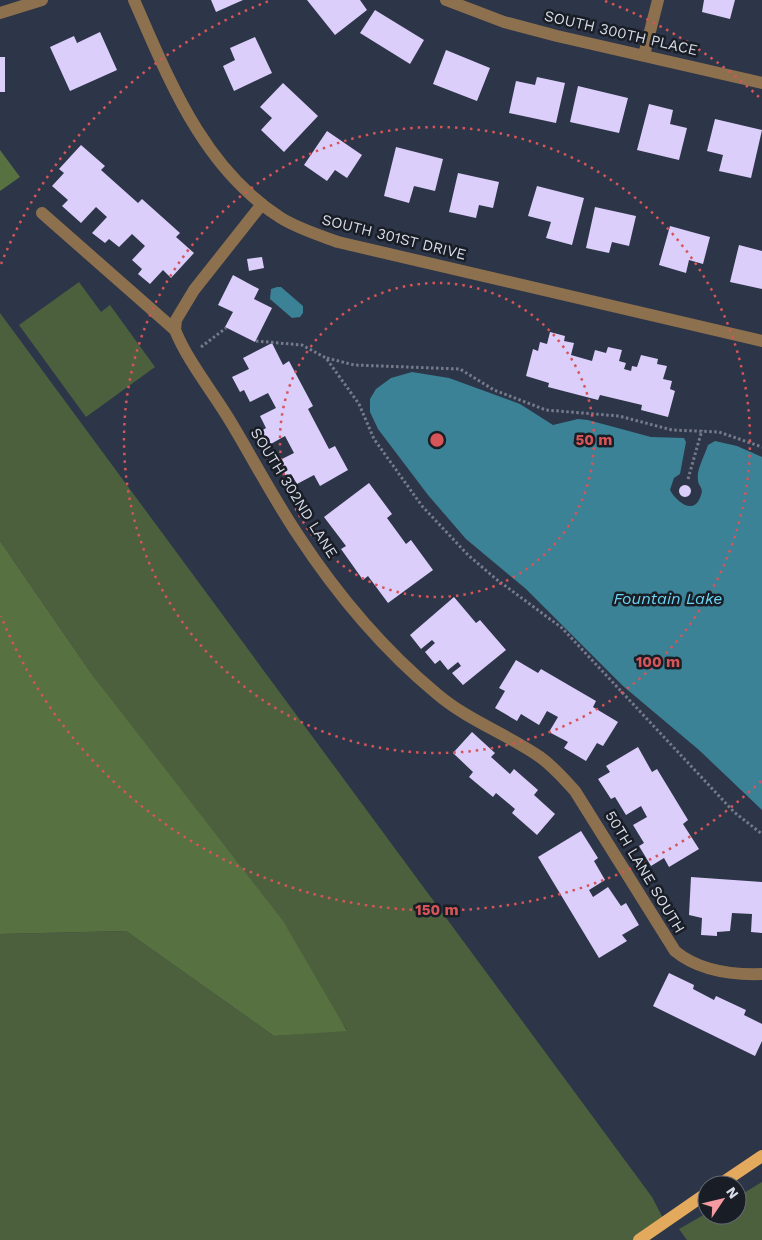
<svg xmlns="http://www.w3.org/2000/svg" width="762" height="1240" font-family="'Work Sans',sans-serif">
<rect width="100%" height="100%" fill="#2d3548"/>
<path fill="#4c603d" d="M79,282l22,30 9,-7 45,62 -69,50 -67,-92z
M0,313l652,884 13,25 -27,18h-638v-306l126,-3 148,105 73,-6 -254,-354 -93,-135z
M762,1182v58h-75l-8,-11 28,-16v2h30v-18z"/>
<path fill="#577141" d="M0,150l20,27 -20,14z
M0,541l93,135 190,245 64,110 -73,5 -148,-105 -126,3z"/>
<path fill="#3b8296" d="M277,287h4l22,19v7l-3,4 -8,1 -22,-19 1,-10z
M412,372l37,6 71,26 33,21 25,-6 10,1 63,17 33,1 2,4 -6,32 -6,4 -4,12c7,13 25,26 31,5 3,-7 -3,-9 -3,-15 -2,-10 7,-25 10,-35l7,-4 22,5 25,11v353l-63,-60 -76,-64 -97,-97 -60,-50 -38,-44 -50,-66 -8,-17v-13l6,-10 15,-11z"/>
<path fill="#dccefa" d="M211,0h32l-27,12z
M307,0h53l7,10 -32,25z
M704,0h31l-5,19 -28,-7z
M375,10l49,30 -14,24 -50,-31z
M100,32l17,38 -47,21 -20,-44 24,-11 3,7z
M255,37l17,36 -38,18 -11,-25 12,-6 -5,-12z
M446,50l44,18 -13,33 -44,-17z
M0,57h5v35h-5z
M537,77l28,6 -9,40 -47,-10 7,-32 19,4z
M283,83l35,33 -34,36 -23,-22 11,-12 -12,-11z
M578,86l50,12 -9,35 -49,-11z
M649,104l24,6 -3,14 17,4 -8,32 -42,-10z
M715,119l47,11 -11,48 -32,-7 4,-16 -16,-4z
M327,131l35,24 -15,23 -12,-8 -8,11 -23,-16z
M81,145l24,21 -4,4 37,33 4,-4 38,34 -4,4 18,16 -23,25 -8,-8 -13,14 -12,-10 4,-5 -10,-9 13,-14 -13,-12 -13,13 -10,-8 -4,4 -13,-10 15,-16 -11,-10 -15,16 -19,-17 6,-6 -16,-14 12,-13 -5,-4z
M396,147l47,12 -8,32 -21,-5 -5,17 -25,-7z
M458,173l41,9 -6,26 -14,-3 -3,13 -27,-6z
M537,186l47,12 -12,47 -26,-7 5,-16 -23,-6z
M595,207l41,9 -7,30 -17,-4 -3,11 -23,-5z
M670,226l40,11 -7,27 -14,-4 -3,13 -27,-8z
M739,245l23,6v38l-32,-7z
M262,257l2,11 -15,3 -2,-12z
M233,275l26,14 -5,10 18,9 -17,34 -30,-15 8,-15 -15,-7z
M550,332l15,4 -1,5 10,2 -3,12 21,6 3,-11 11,3 2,-6 14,3 -3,11 7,2 -2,6 7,2 1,-5 5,1 4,-12 17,4 -1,5 10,2 -4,13 9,2 -2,8 5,2 -7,26 -27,-7 1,-5 -42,-10 -2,5 -50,-13 1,-4 -23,-7 7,-27 5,2 2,-9 7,2z
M272,343l11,22 6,-4 24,45 -5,3 21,40 6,-3 13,24 -28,16 -6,-11 -17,9 -6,-10 -5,2 -8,-15 16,-8 -9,-17 -16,9 -8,-14 5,-3 -6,-12 16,-8 -8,-15 -18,9 -6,-12 -4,2 -8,-15 17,-8 -6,-11z
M369,483l23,31 -5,4 19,26 5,-4 22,30 -45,33 -20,-27 -5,4 -22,-31 5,-3 -22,-29z
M679 491a6 6 0 1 1 12 0a6 6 0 1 1-12 0Z
M454,597l22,26 4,-3 26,30 -43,35 -11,-12 9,-7 -3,-4 -10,8 -8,-10 -5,4 -10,-12 10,-9 -3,-3 -11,9 -11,-14z
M516,660l22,13 3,-4 55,32 -3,6 25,15 -15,24 -6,-3 -11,18 -22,-13 4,-6 -19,-10 9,-15 -11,-6 -8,14 -18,-11 -4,7 -22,-13 10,-17 -6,-3z
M472,732l23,21 -4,4 19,17 4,-5 24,21 -4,5 21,19 -18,21 -25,-22 3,-4 -19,-16 -3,4 -24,-20 4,-5 -20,-19z
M638,747l14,25 5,-3 31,51 -5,4 16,25 -30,18 -5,-9 -13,8 -12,-20 5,-3 -11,-18 14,-8 -6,-11 -15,9 -11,-18 -4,2 -13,-20 12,-7 -4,-6z
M581,831l17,27 -4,3 11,19 -16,10 4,7 15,-10 13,19 5,-3 13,22 -17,10 5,6 -28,17 -61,-101z
M691,877l71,5v51l-11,-1 1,-18 -20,-1 -2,18 -13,1v4l-16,-1 1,-17 -13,-3z
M669,973l25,12 -1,4 21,11 2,-4 30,14 -2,5 18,9v17l-7,15 -102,-50z"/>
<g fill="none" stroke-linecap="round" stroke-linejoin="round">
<path stroke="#757b8b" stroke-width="3" stroke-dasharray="2.5 2.5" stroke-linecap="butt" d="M256,341l46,4 24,13 33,46 15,35 48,67 46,49 28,24 66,49 172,184 28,22
M201,347l25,-19
M327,358l27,7 106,4 34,21 52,20 73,6 53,14 47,2 43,15
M688,479l14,-49"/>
<path stroke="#8d704d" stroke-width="12" d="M134,0c36,82 69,168 147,218 18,11 38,17 57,24l424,99
M446,0l58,22 53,14 205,47
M0,13l42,-13
M644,55l14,-55
M42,213l133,117c14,34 39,63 57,94 22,37 42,75 66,111 38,58 86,115 139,159 32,27 70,40 103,63 14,10 24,22 35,34l100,160c24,20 56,24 87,23
M175,330l1,-10 18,-30 68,-86"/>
<path stroke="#e3a95d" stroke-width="12" d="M719,1185l43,-29
M639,1240l68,-47"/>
</g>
<g fill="none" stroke="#d65558" stroke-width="2.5" stroke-dasharray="2.5 5">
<circle cx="437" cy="440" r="157"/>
<circle cx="437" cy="440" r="313"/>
<path d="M761 781A470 470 0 0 1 1 616M1 264A470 470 0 0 1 269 1M605 1A470 470 0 0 1 761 99"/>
</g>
<g text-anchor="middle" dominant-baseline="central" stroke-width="5" stroke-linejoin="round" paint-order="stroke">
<g font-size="15" fill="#d7dce8" stroke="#191d25">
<text transform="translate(621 33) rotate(13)">SOUTH 300TH PLACE</text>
<text transform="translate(394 237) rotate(14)">SOUTH 301ST DRIVE</text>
<text transform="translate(294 493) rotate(58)">SOUTH 302ND LANE</text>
<text transform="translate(645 872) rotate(59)">50TH LANE SOUTH</text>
</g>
<g font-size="16" font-style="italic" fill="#6cd6f4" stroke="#191d25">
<text x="668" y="598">Fountain Lake</text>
</g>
</g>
<circle cx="437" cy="440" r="8" fill="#d65558" stroke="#191d25" stroke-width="2.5"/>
<g font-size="15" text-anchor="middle" font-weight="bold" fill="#d65558" stroke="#191d25" stroke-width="5" stroke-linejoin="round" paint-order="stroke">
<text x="594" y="445">50 m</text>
<text x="658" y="667">100 m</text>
<text x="437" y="915">150 m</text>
</g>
<g transform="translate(722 1200) rotate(55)"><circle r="24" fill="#191d25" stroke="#656973"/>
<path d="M0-4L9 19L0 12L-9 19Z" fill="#f49aa1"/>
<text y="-8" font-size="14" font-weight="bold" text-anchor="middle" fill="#d7dce8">N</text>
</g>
</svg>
